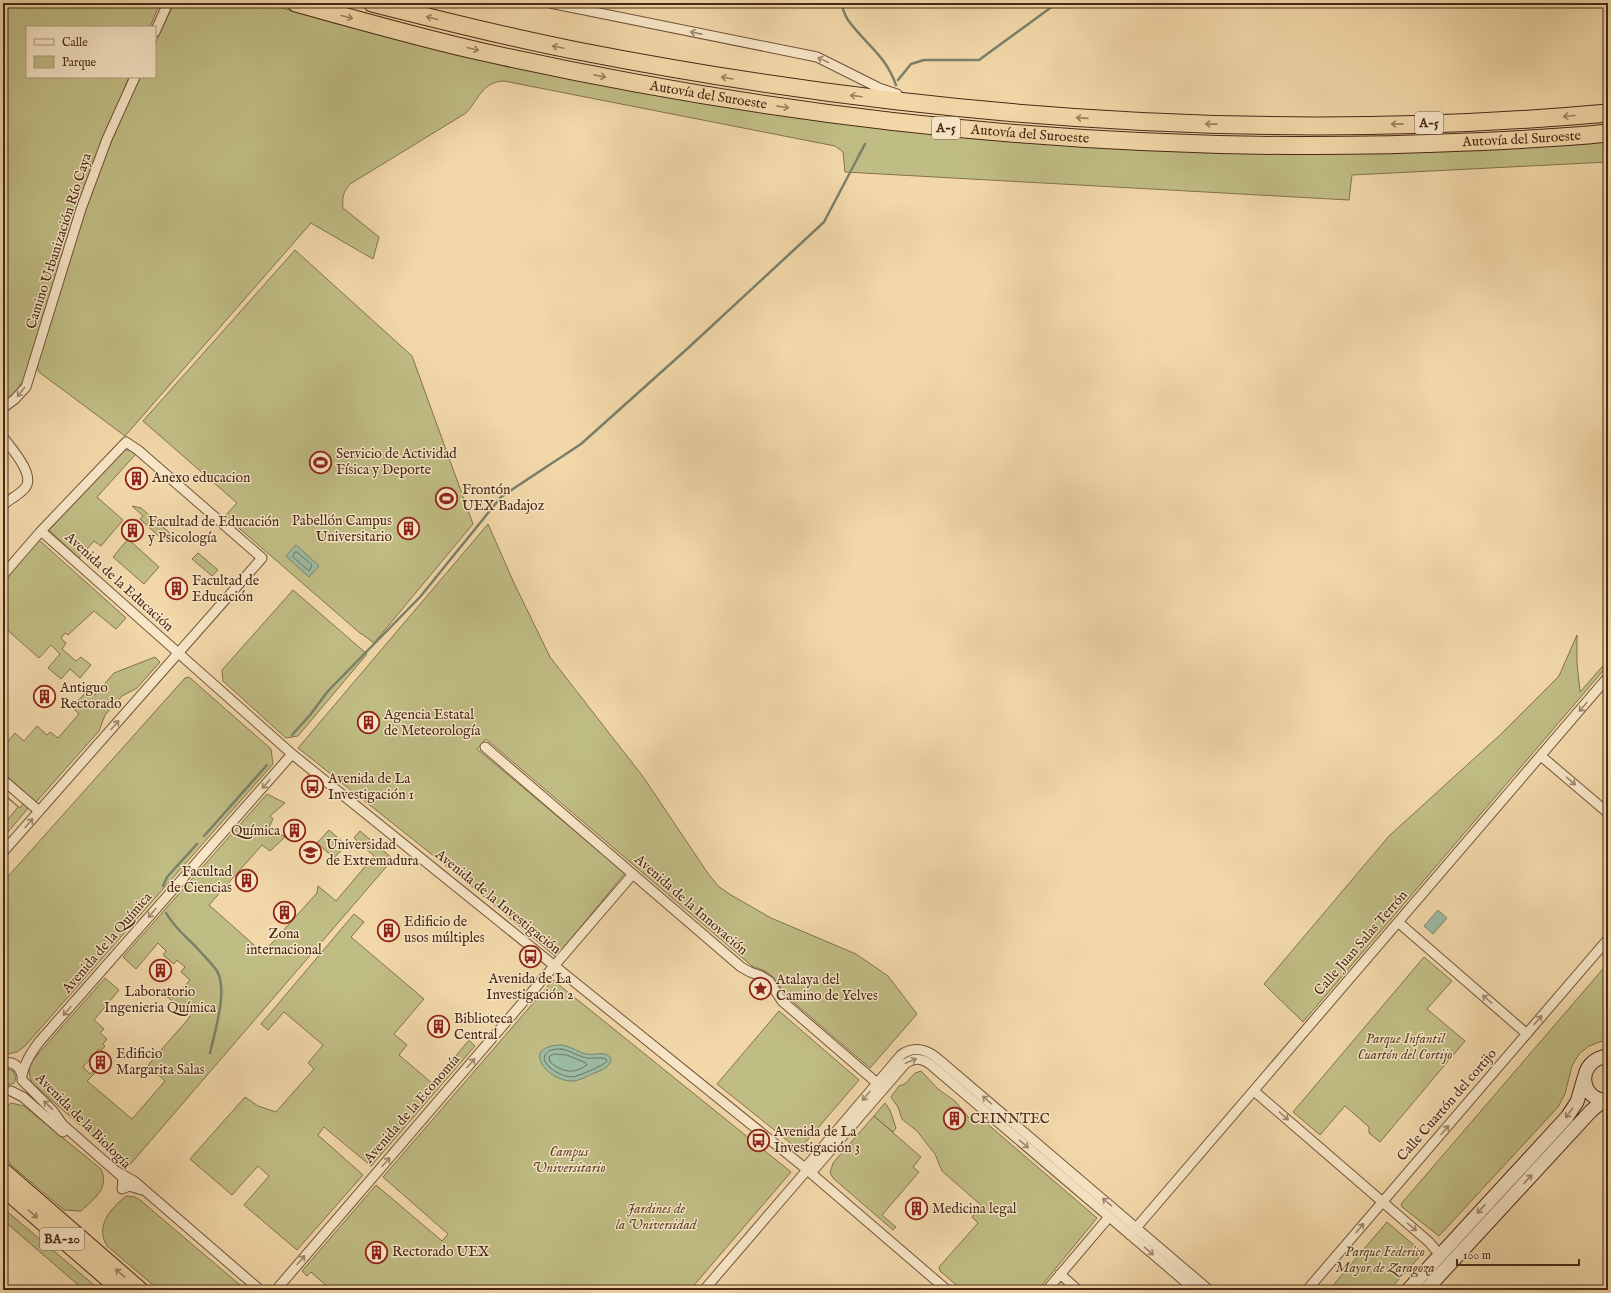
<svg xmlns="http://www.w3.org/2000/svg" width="1611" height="1293" font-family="'IM FELL English',serif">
<rect width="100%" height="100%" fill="#f2d8a9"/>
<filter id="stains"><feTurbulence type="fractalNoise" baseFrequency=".005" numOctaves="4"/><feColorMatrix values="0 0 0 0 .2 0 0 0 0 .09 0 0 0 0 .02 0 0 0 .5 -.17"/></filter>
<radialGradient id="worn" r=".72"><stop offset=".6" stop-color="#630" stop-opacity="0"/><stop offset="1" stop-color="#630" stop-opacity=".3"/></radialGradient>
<path fill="#c0bd84" stroke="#84724d" d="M3,3h157l-10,24h-123v50h102l-19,47 -86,255 -9,15 -12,9z
M174,3h91l69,20 148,36 330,60 115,14 101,9 101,7 479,-8v21l-256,13 -3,25 -504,-28 -2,-20 -8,-6 -331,-65c-22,1 -25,18 -38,32l-116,71c-7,8 -8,14 -7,24l36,29 -6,22 -62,-36 -186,213 -86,-64 -2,-6 45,-145 17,-50 40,-94h16v-33z
M295,250l117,106 61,168 -99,119 -12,-9h-1l-136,-118 12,-13 -94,-82z
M123,450h6l7,4 -39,43 26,23 -22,26 -7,-5 -15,17 -30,-28z
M132,506l9,2 31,27 -7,7 -25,-23 3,-3z
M488,524l26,59 36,74 94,121 63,94 11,14 13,9 40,23 85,36 32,22 29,38 -47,54 -85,-73c-11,-19 -13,-22 -33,-29l-266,-227 -9,10 148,124 -69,84 -87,-73 -171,-136z
M128,539l31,28 -15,17 -31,-27z
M39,540l87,78 -10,11 -22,-18 -26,24 -3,-2 -4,5 5,5 -4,6 14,12 5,-4 10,8 -11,13 -10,-9 -9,10 -13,-11 12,-14 -9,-9 -12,13 -34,-30 -2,2v-50z
M198,553l20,17 -6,6 -20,-17z
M293,590l74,64 -69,82 -12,2 -63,-57 -1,-11z
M1577,635v28l3,29 28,-32v5l-305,357 -39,-38 125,-148 111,-101 59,-59z
M155,657l5,5 -23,26 -15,8 -17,19 -6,16 -63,71 -33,-29v-26l12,-14 9,8 13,-15 10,9 3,-3 8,6 21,-24 -7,-7 16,-17 7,5 19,-22z
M189,677l82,72 2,15 -248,282 -8,6 -14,3v-173l182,-204z
M3,793l17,15 4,-6 5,5 -26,31v-13l15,-18 -15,-13z
M267,794l18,9 -15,13 3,3 -4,8 16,10 -15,14 -8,-6 -53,60 54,48 54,-60 1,-7 18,15 38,-45 -20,-18 6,-7 33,28 -265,308 -96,-84c-3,-8 -4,-13 -1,-21l74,-84 14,12 -25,30 10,9 -4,4 7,6 -4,5 2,2 -4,5 -2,-2 -16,18 7,7 3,-3 2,2 -8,8 45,38 33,-38 -17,-16 42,-48 -27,-24 4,-5 9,8 14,-16 -9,-8 4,-5 -8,-7 -3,4 -11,-9 3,-4 -8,-8 -22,26 -13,-12z
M329,830l17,15 -12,13 -17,-15z
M354,914l10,8 -13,15 73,62 -30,35 13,11 -8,10 34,29 36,-44 6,6 -104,120 -47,-39 -6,8 45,40 -66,75 -53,-45 25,-29 -11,-10 -26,29 -42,-36 55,-62 13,9 18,6 38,-43 -6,-6 15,-18 -39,-33 -16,18 -7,-6z
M1424,957l28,24 -25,28 38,32 -85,101 -11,-9v-6l-24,-21 -25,29 -27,-23z
M1608,963v76l-19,7 -10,8 -7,12 -7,28 -7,13 -119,129 -37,-29 -1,-3z
M553,980l238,192 -101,118h-359l-20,-18 -4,4 -5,-5 74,-86 66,56 6,-7 -65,-57z
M779,1011l80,69 -60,70 -82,-66z
M8,1069l5,2 3,7 -2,5 -8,3 -3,-2v-14z
M921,1071l17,18 17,12 14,17 7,4h9l112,96 -59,72h-76l-22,-19 -1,-4 39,-44 -6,-6 10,-11 -40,-35 -7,-17 -18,-23 -15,-12 -4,-12 -7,-10 8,-11 6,-2 10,-11z
M11,1103l13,3 77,63c9,19 -7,30 -20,42l-17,-1 -53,-45 -8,-15v-41z
M885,1103l5,7 6,18 -3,4 -19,-16z
M874,1116l47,41 -8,10 6,5 -37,43 14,12 -3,3 -59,-51 -4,-6 3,-10z
M126,1196l9,1 5,3 106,90h-87l-52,-44c-12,-20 3,-37 19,-50z
M3,1208l97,82h-16l-81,-70z
M1387,1222l36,31 -34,37h-60z"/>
<path fill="#9cbba3" stroke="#7b806b" d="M296,545l23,21 -10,11 -23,-21z
M1438,910l9,8 -14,16 -9,-8z
M561,1045c10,1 16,7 25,9 9,2 18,-4 25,4 0,8 -7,11 -14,14 -9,3 -18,10 -27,9 -25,-2 -49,-35 -9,-36z"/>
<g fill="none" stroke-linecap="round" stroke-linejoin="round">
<path stroke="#72725c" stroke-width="1" d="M295,552h2l15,13 -2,5h-2l-15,-13z
M561,1049c9,1 14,6 22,8 8,3 15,-1 23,2l1,2c-4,5 -28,15 -35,16 -9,0 -25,-8 -28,-18 1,-9 9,-10 17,-10z
M554,1054l13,1 19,8 1,2c-14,10 -24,7 -37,-3l-1,-5z"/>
<path stroke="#7b806b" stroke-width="2.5" d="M841,3c2,6 4,13 7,17 18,25 37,34 48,65
M898,80l13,-16 13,-4h55l78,-57
M292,735l18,-20 18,-24 92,-94 81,-100 80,-53 106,-95 137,-127 41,-78
M204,836l63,-71
M163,886l4,-9 30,-33
M166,913c8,14 19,23 30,34 7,8 15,15 21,24 11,19 -2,60 -7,82"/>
<defs>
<path id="minor" d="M550,3l267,54 62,31 18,6
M155,32l13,-29
M3,408l12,-9 11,-12 55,-178 26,-70 28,-62
M3,437c8,11 33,38 22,51 -6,7 -15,11 -22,17
M41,531l251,223 513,414 142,122
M3,575l38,-44 85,-89 12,8 124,108 -259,294
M485,747l256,220 9,5 11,4 8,5 13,20 95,82
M1541,756l67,57
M3,780l36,31
M1398,922l129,112
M3,1063c10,-2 17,3 19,13
M22,1075c3,-13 9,-22 17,-33l253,-288
M22,1080l31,31 10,14 57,50 3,4 -1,10 7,-3 13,4
M11,1091l12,6 40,35
M1254,1091l175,151 11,13
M805,1168l96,-113c12,-9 25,-6 36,3l272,232
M116,1171l18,10 126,109
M811,1173l94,-109c9,-7 17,-6 26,1l264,225
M1130,1235l478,-558
M1060,1274l18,16
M276,1290l357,-416
M704,1290l103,-120
M1047,1290l62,-73
M1307,1290l301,-351"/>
<path id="secondary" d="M1608,1056c-32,4 -30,44 0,45
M1408,1290l159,-173 10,-15 7,-24
M1426,1290l165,-179 7,-6 8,-4"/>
<path id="trunk" d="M3,1171l137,119
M3,1188l118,102"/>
<g id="motorway">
<path id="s1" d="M296,3c62,17 124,35 187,49 323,72 654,105 985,90 47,-2 93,-4 140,-9"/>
<path d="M372,3c67,17 134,34 201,47 340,67 690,94 1035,63"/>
</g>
</defs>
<use href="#minor" stroke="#73543b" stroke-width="11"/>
<use href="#secondary" stroke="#492816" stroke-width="15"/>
<use href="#trunk" stroke="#492816" stroke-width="18"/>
<use href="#motorway" stroke="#492816" stroke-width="19"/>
<use href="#minor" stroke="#f7e6c7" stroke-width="9"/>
<use href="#secondary" stroke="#f7e6c7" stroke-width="13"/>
<use href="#trunk" stroke="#f2d8a9" stroke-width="16"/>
<use href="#motorway" stroke="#f2d8a9" stroke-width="17"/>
</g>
<defs><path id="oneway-shaft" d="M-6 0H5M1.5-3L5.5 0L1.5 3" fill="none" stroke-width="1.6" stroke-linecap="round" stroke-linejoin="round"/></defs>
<g stroke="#9e8060">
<use href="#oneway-shaft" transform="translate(347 17) rotate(15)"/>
<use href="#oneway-shaft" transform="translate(432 18) rotate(-166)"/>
<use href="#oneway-shaft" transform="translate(558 47) rotate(-168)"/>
<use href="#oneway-shaft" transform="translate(473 49) rotate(14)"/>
<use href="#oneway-shaft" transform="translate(600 76) rotate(11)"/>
<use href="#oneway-shaft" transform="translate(727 78) rotate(-170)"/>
<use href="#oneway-shaft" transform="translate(856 96) rotate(-173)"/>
<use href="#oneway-shaft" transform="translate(783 107) rotate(8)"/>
<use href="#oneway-shaft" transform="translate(1569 116) rotate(175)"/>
<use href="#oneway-shaft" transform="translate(1082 118) rotate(-176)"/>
<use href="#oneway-shaft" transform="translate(1211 124) rotate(-179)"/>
<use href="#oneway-shaft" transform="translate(1397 124) rotate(179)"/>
<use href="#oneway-shaft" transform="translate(33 1214) rotate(41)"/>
<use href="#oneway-shaft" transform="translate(120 1273) rotate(-139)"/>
</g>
<g stroke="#a0876e">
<use href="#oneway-shaft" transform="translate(696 33) rotate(-169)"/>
<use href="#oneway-shaft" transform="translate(823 60) rotate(-155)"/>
<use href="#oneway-shaft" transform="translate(21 392) rotate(128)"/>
<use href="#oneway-shaft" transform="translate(1583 707) rotate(131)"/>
<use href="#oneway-shaft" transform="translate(115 725) rotate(-49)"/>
<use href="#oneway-shaft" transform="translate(1571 781) rotate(41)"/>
<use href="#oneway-shaft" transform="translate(266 784) rotate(131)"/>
<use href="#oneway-shaft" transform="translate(29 823) rotate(-49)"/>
<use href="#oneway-shaft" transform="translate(152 913) rotate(131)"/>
<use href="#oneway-shaft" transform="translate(1487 999) rotate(-139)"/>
<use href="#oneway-shaft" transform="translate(67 1011) rotate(131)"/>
<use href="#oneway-shaft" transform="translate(1538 1020) rotate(-50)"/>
<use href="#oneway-shaft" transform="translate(911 1061) rotate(-23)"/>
<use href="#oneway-shaft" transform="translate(471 1063) rotate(-49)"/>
<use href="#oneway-shaft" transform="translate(866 1096) rotate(131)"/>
<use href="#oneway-shaft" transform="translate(987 1100) rotate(-139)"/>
<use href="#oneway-shaft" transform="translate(48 1105) rotate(-137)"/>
<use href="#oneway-shaft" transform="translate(1569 1113) rotate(127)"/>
<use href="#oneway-shaft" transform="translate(1284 1116) rotate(41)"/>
<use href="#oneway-shaft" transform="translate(1445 1130) rotate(-49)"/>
<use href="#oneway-shaft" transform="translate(1024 1144) rotate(41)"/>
<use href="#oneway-shaft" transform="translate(386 1162) rotate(-49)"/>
<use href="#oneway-shaft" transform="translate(1528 1179) rotate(-47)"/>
<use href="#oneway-shaft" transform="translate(1107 1202) rotate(-140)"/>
<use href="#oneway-shaft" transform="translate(1481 1209) rotate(133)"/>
<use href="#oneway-shaft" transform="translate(1412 1227) rotate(40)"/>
<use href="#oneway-shaft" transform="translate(1360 1228) rotate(-50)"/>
<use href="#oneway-shaft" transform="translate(1149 1251) rotate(41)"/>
<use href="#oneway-shaft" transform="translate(301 1260) rotate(-49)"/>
</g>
<defs>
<symbol id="stadium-ring" viewBox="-11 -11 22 22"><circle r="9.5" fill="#f7e6c7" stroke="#8f2418" stroke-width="1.5"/><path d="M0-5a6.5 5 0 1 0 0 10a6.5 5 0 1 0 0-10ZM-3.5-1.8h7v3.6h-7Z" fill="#8f2418"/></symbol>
<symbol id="building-ring" viewBox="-11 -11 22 22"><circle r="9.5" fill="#f7e6c7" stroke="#8f2418" stroke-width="1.5"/><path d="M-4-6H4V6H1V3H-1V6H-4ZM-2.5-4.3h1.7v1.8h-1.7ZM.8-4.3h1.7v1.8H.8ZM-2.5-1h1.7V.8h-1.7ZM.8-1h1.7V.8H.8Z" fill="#8f2418"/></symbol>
<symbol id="bus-ring" viewBox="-11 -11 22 22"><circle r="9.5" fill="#f7e6c7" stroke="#8f2418" stroke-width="1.5"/><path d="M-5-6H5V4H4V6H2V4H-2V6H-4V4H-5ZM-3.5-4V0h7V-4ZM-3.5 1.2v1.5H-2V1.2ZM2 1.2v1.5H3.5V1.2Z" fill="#8f2418"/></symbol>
<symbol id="university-ring" viewBox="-11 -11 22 22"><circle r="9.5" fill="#f7e6c7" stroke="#8f2418" stroke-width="1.5"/><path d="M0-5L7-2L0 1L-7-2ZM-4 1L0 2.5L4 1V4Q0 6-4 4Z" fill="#8f2418"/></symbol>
<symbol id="sight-ring" viewBox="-11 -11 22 22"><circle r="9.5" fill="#f7e6c7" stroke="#8f2418" stroke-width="1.5"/><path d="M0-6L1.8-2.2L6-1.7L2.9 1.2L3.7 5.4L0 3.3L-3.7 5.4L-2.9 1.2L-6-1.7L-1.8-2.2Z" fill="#8f2418"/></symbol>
</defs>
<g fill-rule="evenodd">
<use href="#stadium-ring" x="308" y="450" width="25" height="25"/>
<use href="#building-ring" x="124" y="466" width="25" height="25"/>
<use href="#stadium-ring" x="434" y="486" width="25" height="25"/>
<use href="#building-ring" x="396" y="516" width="25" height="25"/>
<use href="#building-ring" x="120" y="518" width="25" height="25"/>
<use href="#building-ring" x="164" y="576" width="25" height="25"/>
<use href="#building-ring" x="32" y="684" width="25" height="25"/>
<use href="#building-ring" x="356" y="710" width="25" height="25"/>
<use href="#bus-ring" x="300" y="774" width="25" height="25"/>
<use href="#building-ring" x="282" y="818" width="25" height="25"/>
<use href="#university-ring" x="298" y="840" width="25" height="25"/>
<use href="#building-ring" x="234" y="868" width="25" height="25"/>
<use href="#building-ring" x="272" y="900" width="25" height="25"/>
<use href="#building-ring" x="376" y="918" width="25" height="25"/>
<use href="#bus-ring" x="518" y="944" width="25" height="25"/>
<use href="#building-ring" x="148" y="958" width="25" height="25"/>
<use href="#sight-ring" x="748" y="976" width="25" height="25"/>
<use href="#building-ring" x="426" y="1014" width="25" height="25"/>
<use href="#building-ring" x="88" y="1050" width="25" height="25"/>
<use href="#building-ring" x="942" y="1106" width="25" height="25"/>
<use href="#bus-ring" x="746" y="1128" width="25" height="25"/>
<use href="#building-ring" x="904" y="1196" width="25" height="25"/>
<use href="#building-ring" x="364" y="1240" width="25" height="25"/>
</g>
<g text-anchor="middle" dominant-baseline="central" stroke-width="3" stroke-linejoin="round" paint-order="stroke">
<g fill="#f7e6c7" stroke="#7d614b" stroke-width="1">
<rect x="1415" y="112" width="28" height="22" rx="3"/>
<rect x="932" y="117" width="28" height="22" rx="3"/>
<rect x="40" y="1228" width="44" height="22" rx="3"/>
</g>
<g font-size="13" font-weight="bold" fill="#492816">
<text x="1429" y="123">A-5</text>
<text x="946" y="128">A-5</text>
<text x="62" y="1239">BA-20</text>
</g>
<g font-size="14" fill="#492816" stroke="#f7e6c7">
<text stroke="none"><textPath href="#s1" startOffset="423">Autovía del Suroeste</textPath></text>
<text stroke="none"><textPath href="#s1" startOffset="747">Autovía del Suroeste</textPath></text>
<text stroke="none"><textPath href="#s1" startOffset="1239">Autovía del Suroeste</textPath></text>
<text transform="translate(59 241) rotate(-72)">Camino Urbanización Río Caya</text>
<text transform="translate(119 582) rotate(42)">Avenida de la Educación</text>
<text transform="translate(498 902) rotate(39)">Avenida de la Investigación</text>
<text transform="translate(691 905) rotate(41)">Avenida de la Innovación</text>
<text transform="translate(107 943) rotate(-49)">Avenida de la Química</text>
<text transform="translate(1361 943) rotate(-49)">Calle Juan Salas Terrón</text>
<text transform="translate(1447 1105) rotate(-49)">Calle Cuartón del cortijo</text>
<text transform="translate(412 1109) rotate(-49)">Avenida de la Economía</text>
<text transform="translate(83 1121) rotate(45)">Avenida de la Biología</text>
</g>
<g font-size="14" fill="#492816" stroke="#f7e6c7" text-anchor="start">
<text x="336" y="454">Servicio de Actividad<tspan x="336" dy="16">Física y Deporte</tspan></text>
<text x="152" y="478">Anexo educacion</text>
<text x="462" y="490">Frontón<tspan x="462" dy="16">UEX Badajoz</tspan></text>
<text x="392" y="521" text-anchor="end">Pabellón Campus<tspan x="392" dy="16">Universitario</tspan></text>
<text x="148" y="522">Facultad de Educación<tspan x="148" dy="16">y Psicología</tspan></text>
<text x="192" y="581">Facultad de<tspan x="192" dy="16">Educación</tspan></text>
<text x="60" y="688">Antiguo<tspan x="60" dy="16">Rectorado</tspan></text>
<text x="384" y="715">Agencia Estatal<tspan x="384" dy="16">de Meteorología</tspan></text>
<text x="328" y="779">Avenida de La<tspan x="328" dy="16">Investigación 1</tspan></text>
<text x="280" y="831" text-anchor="end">Química</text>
<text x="326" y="845">Universidad<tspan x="326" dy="16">de Extremadura</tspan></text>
<text x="232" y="872" text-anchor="end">Facultad<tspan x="232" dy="16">de Ciencias</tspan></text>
<text x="404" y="922">Edificio de<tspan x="404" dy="16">usos múltiples</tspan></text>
<text x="284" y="934" text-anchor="middle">Zona<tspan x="284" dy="16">internacional</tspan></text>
<text x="530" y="979" text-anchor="middle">Avenida de La<tspan x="530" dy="16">Investigación 2</tspan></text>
<text x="776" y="980">Atalaya del<tspan x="776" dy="16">Camino de Yelves</tspan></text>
<text x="160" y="992" text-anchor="middle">Laboratorio<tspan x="160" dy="16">Ingenieria Química</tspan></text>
<text x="454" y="1019">Biblioteca<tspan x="454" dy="16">Central</tspan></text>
<text x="116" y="1054">Edificio<tspan x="116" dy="16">Margarita Salas</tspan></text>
<text x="970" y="1119">CEINNTEC</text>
<text x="774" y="1132">Avenida de La<tspan x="774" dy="16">Investigación 3</tspan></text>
<text x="932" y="1209">Medicina legal</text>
<text x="392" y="1252">Rectorado UEX</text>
</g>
<g font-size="14" font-style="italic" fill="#61462c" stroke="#f7e6c7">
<text x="1405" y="1039">Parque Infantil<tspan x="1405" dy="16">Cuartón del Cortijo</tspan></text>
<text x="569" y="1152">Campus<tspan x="569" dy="16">Universitario</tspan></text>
<text x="656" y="1209">Jardines de<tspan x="656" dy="16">la Universidad</tspan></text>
<text x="1385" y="1252">Parque Federico<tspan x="1385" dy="16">Mayor de Zaragoza</tspan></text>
</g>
</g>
<rect width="1611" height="1293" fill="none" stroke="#f2d8a9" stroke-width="16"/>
<rect x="4" y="4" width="1603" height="1285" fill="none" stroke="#492816" stroke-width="2"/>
<rect x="8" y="8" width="1595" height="1277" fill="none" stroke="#492816"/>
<rect x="26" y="26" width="130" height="52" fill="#f7e6c7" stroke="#b19a80"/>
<rect x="34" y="39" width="20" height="6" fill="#f7e6c7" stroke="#b19a80"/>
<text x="62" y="46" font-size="12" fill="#492816">Calle</text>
<rect x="34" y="56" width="20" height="12" fill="#c0bd84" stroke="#b19a80"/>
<text x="62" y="66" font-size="12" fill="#492816">Parque</text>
<path d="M1457 1259v6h122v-6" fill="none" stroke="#492816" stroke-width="2"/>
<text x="1463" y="1259" font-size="12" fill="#492816" stroke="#f7e6c7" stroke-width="3" paint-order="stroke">100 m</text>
<rect width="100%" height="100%" filter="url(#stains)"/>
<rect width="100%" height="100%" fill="url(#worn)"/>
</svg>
